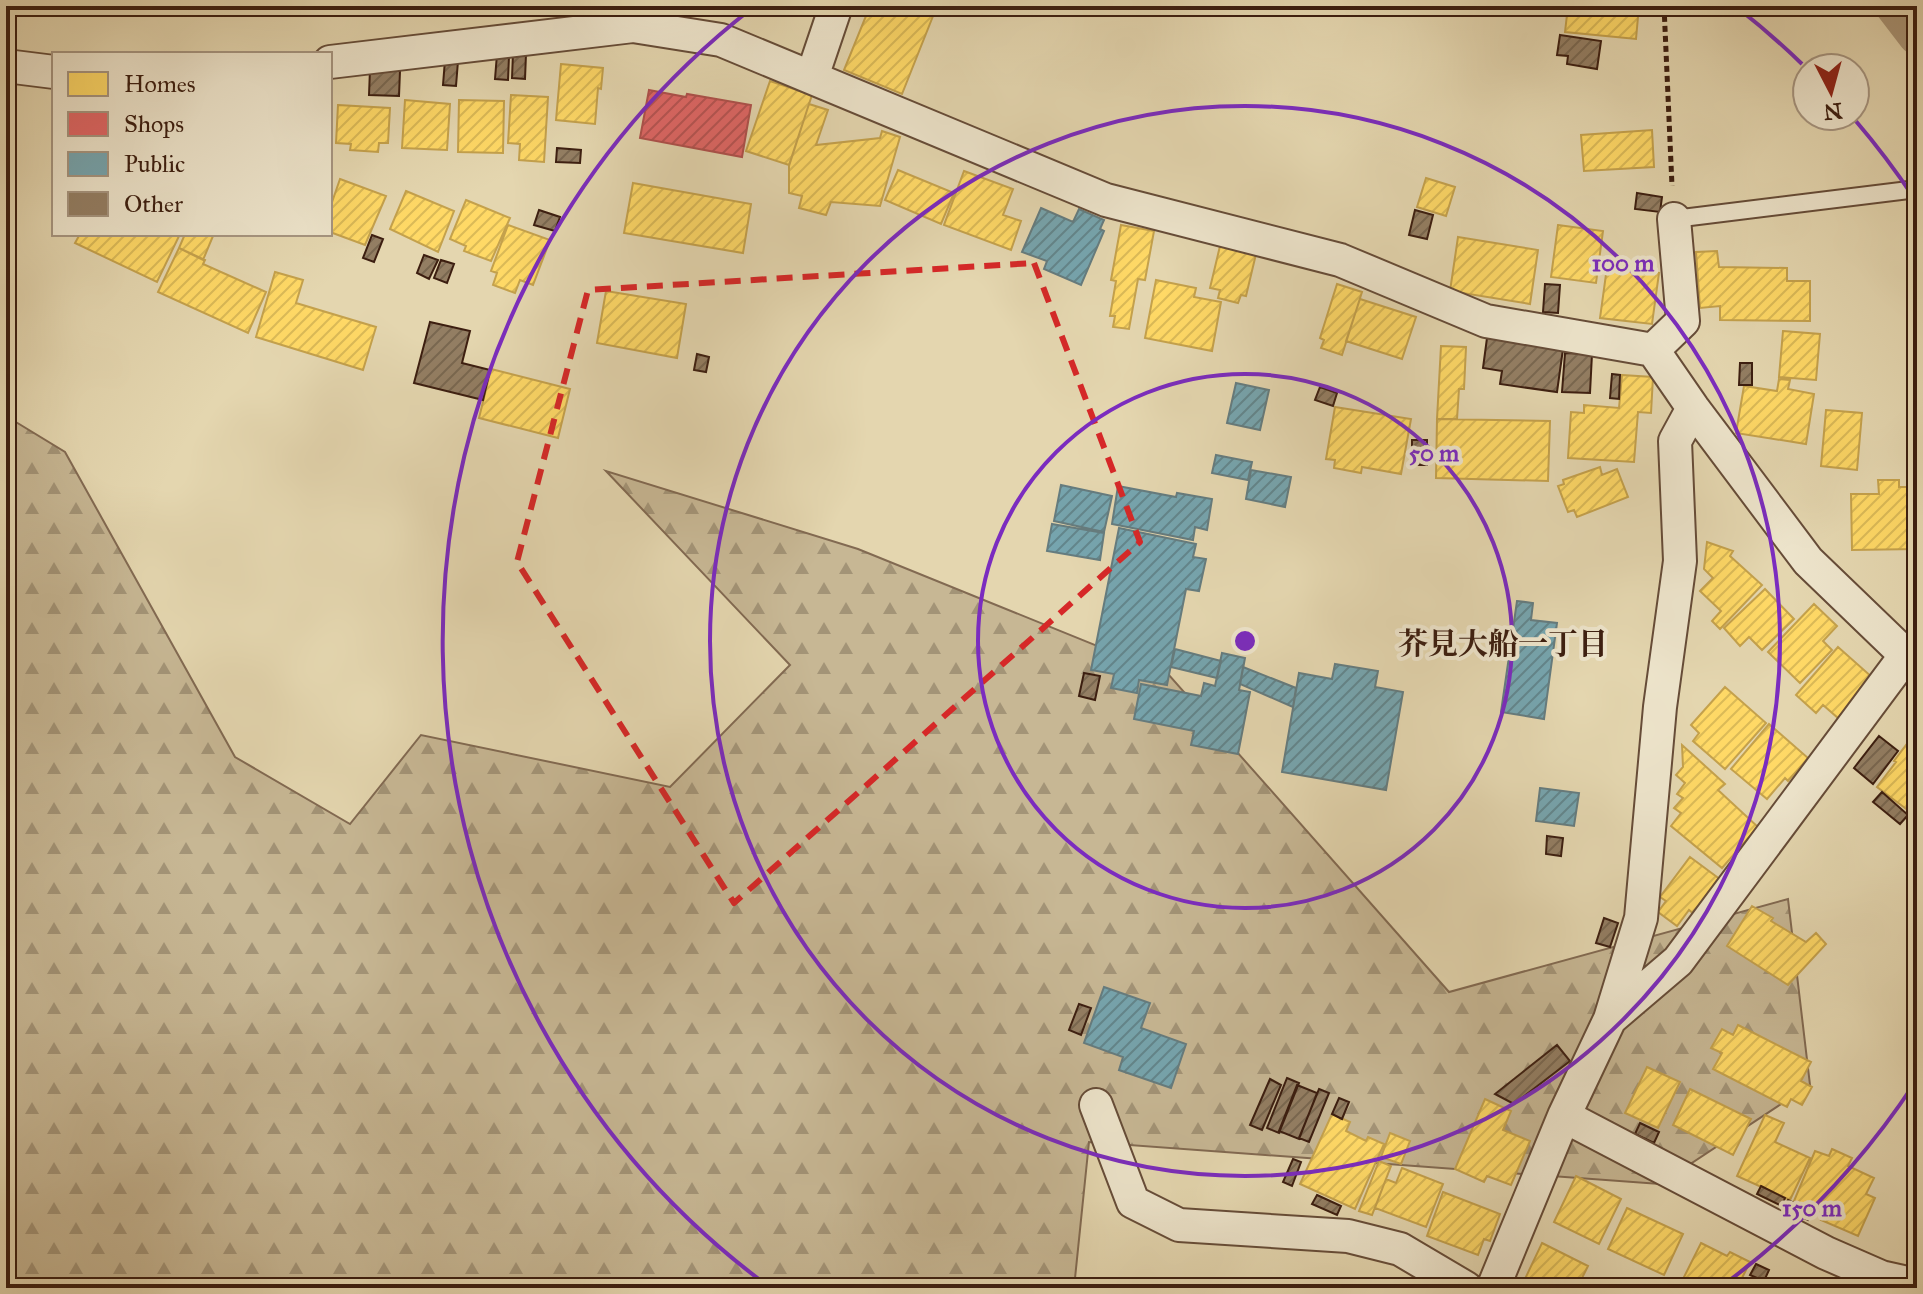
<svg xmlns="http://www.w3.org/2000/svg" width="1923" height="1294" font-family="'IM FELL Great Primer','Noto Serif JP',serif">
<defs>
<pattern id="forest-firs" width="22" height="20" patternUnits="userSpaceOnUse" patternTransform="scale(2)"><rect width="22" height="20" fill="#c7b794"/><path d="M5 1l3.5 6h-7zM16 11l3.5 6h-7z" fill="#a39477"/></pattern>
<pattern id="homes-hatch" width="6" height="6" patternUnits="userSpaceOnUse" patternTransform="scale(2)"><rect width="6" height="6" fill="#ffd966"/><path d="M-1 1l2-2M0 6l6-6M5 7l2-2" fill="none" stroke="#dbba57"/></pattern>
<pattern id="shops-hatch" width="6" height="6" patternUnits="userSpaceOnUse" patternTransform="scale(2)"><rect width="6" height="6" fill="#e06666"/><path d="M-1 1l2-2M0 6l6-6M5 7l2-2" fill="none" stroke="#b75353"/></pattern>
<pattern id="public-hatch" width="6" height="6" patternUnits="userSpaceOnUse" patternTransform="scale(2)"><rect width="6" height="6" fill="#76a5af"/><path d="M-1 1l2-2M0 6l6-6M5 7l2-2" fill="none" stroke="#62868d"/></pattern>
<pattern id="building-hatch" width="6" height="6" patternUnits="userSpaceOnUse" patternTransform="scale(2)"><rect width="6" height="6" fill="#937e63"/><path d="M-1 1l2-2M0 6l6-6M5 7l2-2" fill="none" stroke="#796750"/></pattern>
</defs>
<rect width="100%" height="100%" fill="#e4d6af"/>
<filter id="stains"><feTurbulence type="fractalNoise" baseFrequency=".0025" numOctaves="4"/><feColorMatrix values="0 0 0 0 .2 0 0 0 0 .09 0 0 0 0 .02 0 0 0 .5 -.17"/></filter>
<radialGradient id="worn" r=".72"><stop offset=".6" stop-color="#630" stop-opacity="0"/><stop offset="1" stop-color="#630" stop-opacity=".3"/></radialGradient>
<path fill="url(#forest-firs)" stroke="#826a52" stroke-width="2" d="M6,416l59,36 170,305 115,67 71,-89 249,52 120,-122 -184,-194 252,78 311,126 280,317 339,-93 22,186 -150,99 -571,-42 -15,146h-1068z"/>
<path fill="url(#homes-hatch)" stroke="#c4a14c" stroke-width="2" d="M870,6h67l-35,88 -58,-24z
M1568,6h71l-3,33 -71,-7z
M561,64l42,4 -2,21 -3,-1 -3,36 -39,-4z
M770,81l42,14 -23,70 -43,-14z
M511,95l37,2 -4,65 -25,-2 1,-16 -12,-1z
M405,100l45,4 -3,46 -45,-2z
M459,100l45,1 -1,52 -45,-1z
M809,104l19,6 -12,35 64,-7 2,-7 18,6 -20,69 -49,-4 -5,13 -27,-7 3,-12 -13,-3v-27z
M338,105l52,3 -2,35h-9l-1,9 -28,-2 1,-6 -15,-1z
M1652,130l2,37 -70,4 -3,-36z
M898,170l56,23 -13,31 -56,-24z
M964,171l49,18 -10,26 18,6 -10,29 -67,-25z
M1426,178l29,9 -9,29 -29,-9z
M340,179l46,17 -21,49 -35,-13v-24z
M633,183l118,21 -8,49 -119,-20z
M406,191l48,20 -16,41 -48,-23z
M466,200l44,18 -19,43 -27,-10 2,-5 -16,-7z
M508,225l42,15 -17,45 -13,-5 -5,13 -22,-8 4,-12 -6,-2z
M1121,225l33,6 -9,49 -7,-1 -9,50 -16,-2 2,-11h-5l6,-35 -5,-1z
M1558,225l45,6 -7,52 -45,-6z
M80,234h100l-23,48 -82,-39z
M185,234h23l5,2 -10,24 -24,-12z
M1458,237l80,13 -8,54 -80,-13z
M1220,246l36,8 -10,42 -5,-1 -3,8 -20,-5 2,-8 -10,-2z
M179,248l26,12 -2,4 63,28 -18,41 -90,-41z
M1717,251l2,16 68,1v13h23v40l-90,-1v-14l-20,2 -4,-56z
M1607,267l52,6 -7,51 -52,-6z
M275,272l28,8 -7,23 80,24 -13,43 -107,-33z
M1156,280l40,8 -2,9 27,5 -9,49 -67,-13z
M1337,284l25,8 -20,63 -21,-7 3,-8 -4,-2z
M606,291l80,13 -9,54 -80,-15z
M1360,299l56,18 -14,42 -56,-18z
M1783,331l37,3 -4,46 -37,-3z
M1441,346l25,1 -2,42h-5l-2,30h-20z
M491,369l79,20 -12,49 -79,-20z
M1622,375l31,2 -2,36 -13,-1 -4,50 -66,-4 3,-46 13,1v-8l35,3z
M1779,379l11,1 -2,9 26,5 -8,50 -70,-11 8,-47 33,5z
M1335,407l76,12 -10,55 -39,-7 -1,6 -27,-5 1,-8 -9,-1z
M1826,410l36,3 -5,57 -36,-4z
M1437,419l113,2 -2,60 -112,-3z
M1600,467l2,8 15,-6 11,28 -51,20 -3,-7 -6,2 -10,-26 6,-2 -1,-4z
M1878,480h21v7h18v62l-65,1 -1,-56h28z
M1707,542l26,9 -3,5 32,29 -42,44 -8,-8 9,-10 -21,-20 13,-13 -9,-9z
M1765,589l29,30 -32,31 -13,-13 -9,9 -16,-18z
M1814,604l23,22 -14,15 9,9 -32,33 -32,-31z
M1838,647l35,31 -35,40 -15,-13 -7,8 -20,-18z
M1725,687l41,36 -41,46 -32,-28 6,-8 -8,-8z
M1769,724l39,34 -20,23 -3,-3 -18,21 -36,-30z
M1917,740v77l-40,-30 19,-25 -2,-1 15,-20 5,3z
M1682,745l43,39 -7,6 40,37 -36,41 -51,-42 10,-13 -7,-5 9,-10 -6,-4 8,-11 -9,-8 7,-8z
M1690,857l31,23 -26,35 -6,-5 -12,16 -19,-14 8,-11 -6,-4z
M1752,906l21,12 -2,3 35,21 10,-9 10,11 -38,41 -61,-39z
M1738,1025l73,37 -10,19 11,6 -10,18 -11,-6 -4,8 -74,-38 9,-16 -11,-5 11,-19 11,6z
M1647,1067l33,15 -22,46 -33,-15z
M1690,1089l61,30 -18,36 -60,-30z
M1485,1099l26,12 -8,19 27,11 -19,44 -24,-9 -3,6 -29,-13z
M1332,1114l18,8 -4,9 20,10 2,-4 16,7 -29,65 -55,-25z
M1765,1115l19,8 -9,19 35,16 -20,42 -53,-24z
M1390,1133l20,8 -9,23 -20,-7z
M1832,1149l20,9 -4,8 26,12 -8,16 9,4 -17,38 -37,-16 3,-6 -30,-13 21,-50 14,5z
M1379,1161l12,5 -19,49 -13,-4z
M1402,1168l41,16 -17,43 -51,-19 11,-29 10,4z
M1576,1176l45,23 -22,45 -45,-22z
M1443,1192l57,22 -10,27 -6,-2 -6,16 -51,-19z
M1627,1208l56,26 -19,41 -56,-26z
M1542,1243l46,23 -11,22h-39l-14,-7z
M1701,1243l26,13 3,-4 20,10 -13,26h-36l-18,-9z"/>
<path fill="url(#shops-hatch)" stroke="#af504c" stroke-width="2" d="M649,90l37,7 1,-3 64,11 -9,52 -102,-19z"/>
<path fill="url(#public-hatch)" stroke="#657c7f" stroke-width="2" d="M1041,208l32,14 6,-13 25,11 -4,9 4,2 -23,54 -37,-16 3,-8 -25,-9z
M1236,383l33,7 -9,40 -33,-7z
M1216,455l36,7 -4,18 -36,-7z
M1251,470l40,7 -6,30 -39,-8z
M1061,485l51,11 -8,36 -50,-11z
M1118,486l58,11 1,-4 35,6 -5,31 -12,-3 -2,13 -81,-16z
M1052,524l52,9 -4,27 -53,-9z
M1119,528l77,16 -3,13 13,2 -7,32 -13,-2 -19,96 -28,-5 -2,13 -26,-5 3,-14 -23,-4z
M1517,601l16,2 -2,17 26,3 -13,96 -43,-7z
M1175,649l46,12 -4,17 -46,-11z
M1222,653l23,5 -6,32 11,2 -12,62 -47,-9 3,-14 -60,-12 7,-35 60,12 3,-13 11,3z
M1335,664l43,7 -3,16 28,5 -17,98 -104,-18 17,-99 33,6z
M1243,667l53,21 -3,19 -53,-23z
M1540,788l39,5 -5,33 -38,-5z
M1104,987l46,16 -9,25 45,16 -15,44 -52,-18 4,-13 -39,-14z"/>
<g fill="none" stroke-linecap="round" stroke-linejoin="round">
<path stroke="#ab9779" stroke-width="38" d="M1894,6l23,30"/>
</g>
<path fill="url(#building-hatch)" stroke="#3c1e10" stroke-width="2" d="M1560,35l41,6 -4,28 -30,-5 1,-8 -11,-1z
M513,53l13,1 -1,25 -13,-1z
M497,54l12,2 -1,24 -13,-1z
M445,60l13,1 -2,25 -13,-1z
M370,69l30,2 -1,25 -30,-1z
M557,148l24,2 -1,13 -24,-1z
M1637,193l25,4 -2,15 -25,-3z
M539,210l21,7 -5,14 -21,-6z
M1415,210l18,5 -6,24 -18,-4z
M372,235l11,4 -9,23 -11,-4z
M424,255l14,5 -9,19 -12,-6z
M441,260l13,4 -7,19 -13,-5z
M1545,284l15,1 -2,28 -15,-1z
M430,322l40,9 -8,32 28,7 -7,30 -69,-17z
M1487,338l76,11 -6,43 -57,-8 2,-13 -19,-3z
M1565,353l27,1 -2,39 -28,-1z
M697,354l12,3 -3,15 -12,-2z
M1740,363h12v22h-13z
M1612,374l8,1 -1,24 -9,-1z
M1320,387l17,6 -4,13 -18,-6z
M1412,440h15v25h-15z
M1084,673l16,3 -5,24 -16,-4z
M1879,736l19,15 -25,33 -19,-16z
M1882,792l26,23 -8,9 -27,-22z
M1547,836l16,2 -2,18 -15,-2z
M1604,918l14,5 -8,24 -14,-4z
M1079,1004l12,4 -10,27 -12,-5z
M1557,1045l13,16 -56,43 -19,-10z
M1287,1078l12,5 -20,50 -12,-5z
M1270,1079l11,6 -19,45 -12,-5z
M1297,1085l20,8 -18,46 -20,-8z
M1319,1089l10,4 -20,49 -10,-4z
M1339,1098l10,4 -7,17 -10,-5z
M1640,1123l19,9 -5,11 -19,-9z
M1293,1159l8,3 -9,24 -9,-4z
M1761,1186l24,12 -3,8 -25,-12z
M1317,1195l24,11 -4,9 -25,-11z
M1788,1200l24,12 -4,8 -24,-12z
M1756,1264l13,6 -5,11 -14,-6z"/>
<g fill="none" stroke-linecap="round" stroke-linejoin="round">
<defs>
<path id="lane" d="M1674,219l243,-30"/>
<path id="street" d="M330,62l303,-36 88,14 385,160 234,60 146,61 167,29 40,58 115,153 109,105
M6,66l48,6
M812,77l24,-71
M1653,350l30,-29 -9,-102
M1610,1019l68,-58 228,-306
M1096,1105l37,97 46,23 169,11 52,13 66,39
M1564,1116l262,137 55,24 36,8
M1493,1288l71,-172 46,-97 31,-101 19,-211 20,-146 -5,-120 18,-33"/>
</defs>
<use href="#lane" stroke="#664c38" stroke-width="20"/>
<use href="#street" stroke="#664c38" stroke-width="36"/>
<path stroke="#3c1e10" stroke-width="5" stroke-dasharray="6 4" stroke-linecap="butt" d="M1664,6l8,180"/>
<use href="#lane" stroke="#ede4cb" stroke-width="16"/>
<use href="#street" stroke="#ede4cb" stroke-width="32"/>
</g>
<path fill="none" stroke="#d62828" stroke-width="6" stroke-dasharray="16 10" stroke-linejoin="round" d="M1034,263l106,279 -406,361 -217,-341 71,-272z"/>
<g fill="none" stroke="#7b2cbf" stroke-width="4">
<circle cx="1245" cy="641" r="267"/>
<circle cx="1245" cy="641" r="535"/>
<path d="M1914 1084A802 802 0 0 1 1722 1286M768 1286A802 802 0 0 1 751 9M1739 9A802 802 0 0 1 1802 64M1855 120A802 802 0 0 1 1914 198"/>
</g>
<g text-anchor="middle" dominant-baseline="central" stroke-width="8" stroke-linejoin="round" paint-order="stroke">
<g font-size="30" font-weight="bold" fill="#3c1e10" stroke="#ede4cb">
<text x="1503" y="644">芥見大船一丁目</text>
</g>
</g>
<circle cx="1245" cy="641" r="12" fill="#7b2cbf" stroke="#ede4cb" stroke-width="4"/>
<g font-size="24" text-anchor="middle" font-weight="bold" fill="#7b2cbf" stroke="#ede4cb" stroke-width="8" stroke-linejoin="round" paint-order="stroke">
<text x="1623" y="271">100 m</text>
<text x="1434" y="461">50 m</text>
<text x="1812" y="1216">150 m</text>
</g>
<rect width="1923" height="1294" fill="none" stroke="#e4d6af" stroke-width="32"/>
<rect x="8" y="8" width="1907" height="1278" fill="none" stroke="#3c1e10" stroke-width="4"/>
<rect x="16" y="16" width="1891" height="1262" fill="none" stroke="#3c1e10" stroke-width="2"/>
<rect x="52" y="52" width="280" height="184" fill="#ede4cb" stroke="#a69580" stroke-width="2"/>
<rect x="68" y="72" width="40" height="24" fill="#ffd966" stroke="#a69580" stroke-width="2"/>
<text x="124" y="92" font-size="24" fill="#3c1e10">Homes</text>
<rect x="68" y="112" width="40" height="24" fill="#e06666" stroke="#a69580" stroke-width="2"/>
<text x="124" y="132" font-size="24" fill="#3c1e10">Shops</text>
<rect x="68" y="152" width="40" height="24" fill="#76a5af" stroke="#a69580" stroke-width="2"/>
<text x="124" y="172" font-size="24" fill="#3c1e10">Public</text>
<rect x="68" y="192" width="40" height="24" fill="#937e63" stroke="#a69580" stroke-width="2"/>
<text x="124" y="212" font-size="24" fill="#3c1e10">Other</text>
<g transform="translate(1831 92) rotate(174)"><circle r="38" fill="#ede4cb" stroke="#a69580" stroke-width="2"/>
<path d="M0-6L14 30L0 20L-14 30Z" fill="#8f2418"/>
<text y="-12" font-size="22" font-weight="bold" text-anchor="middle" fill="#3c1e10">N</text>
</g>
<rect width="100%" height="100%" filter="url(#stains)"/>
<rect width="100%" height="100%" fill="url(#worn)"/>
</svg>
